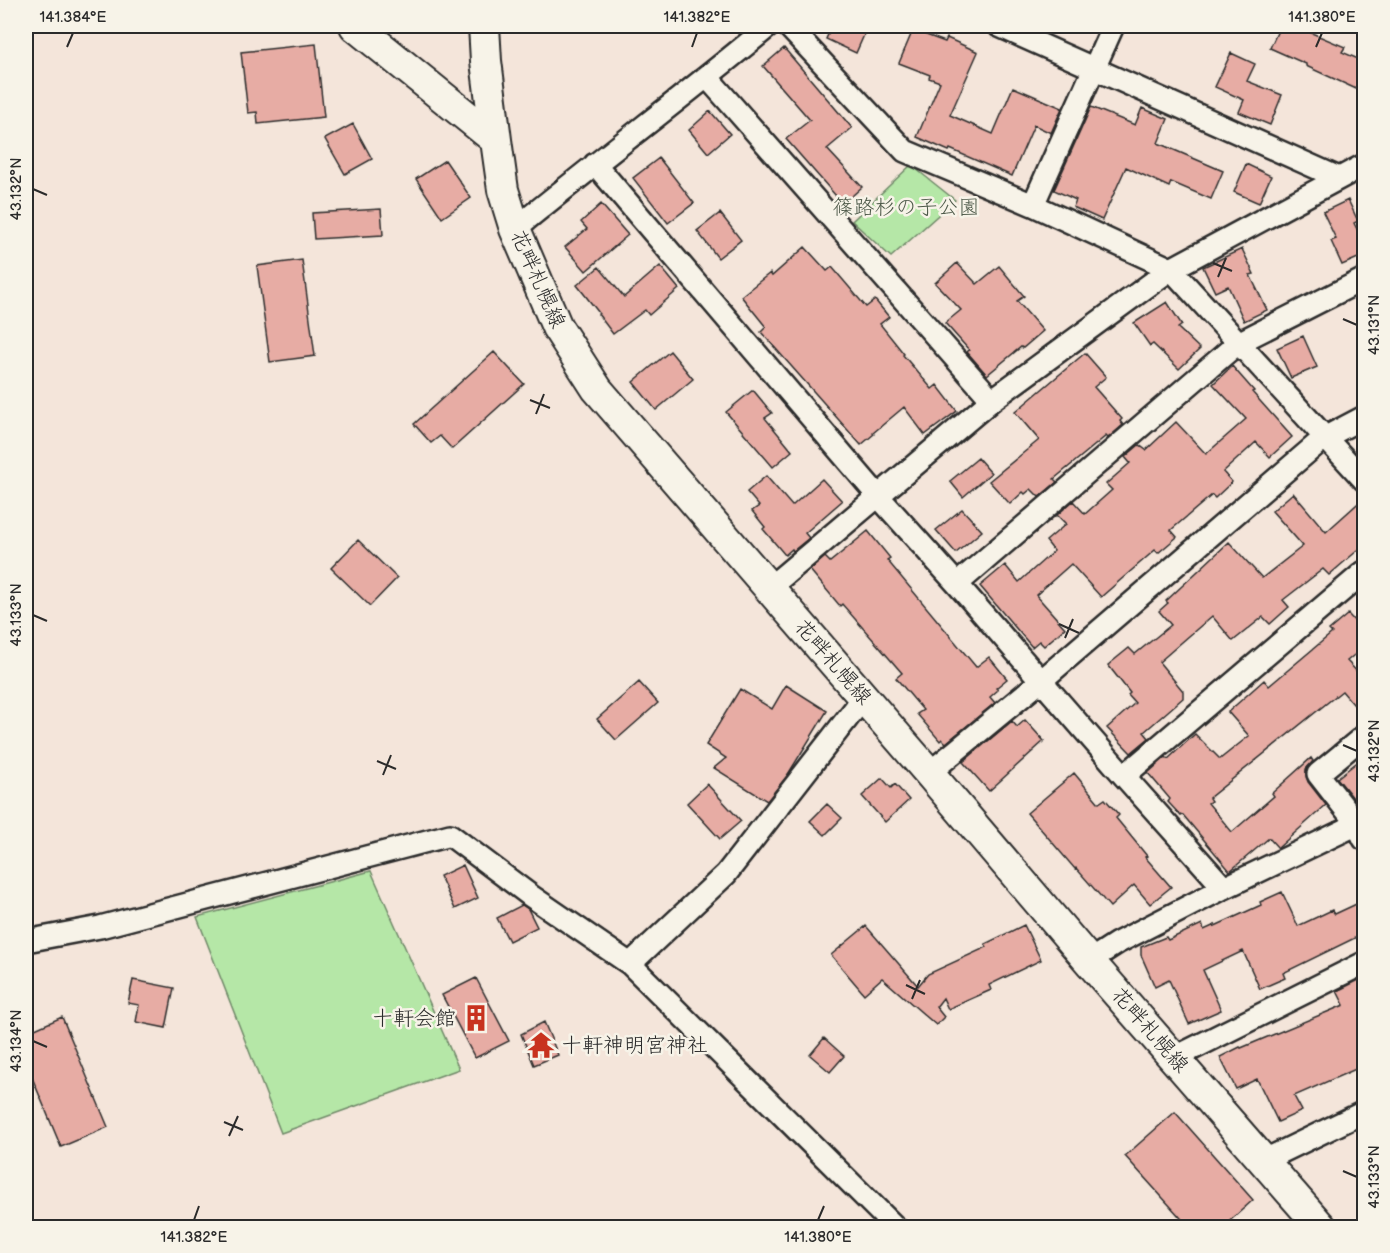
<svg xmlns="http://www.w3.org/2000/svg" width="1390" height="1253" font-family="'Balsamiq Sans','Klee One',sans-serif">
<rect width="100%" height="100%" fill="#f4e5da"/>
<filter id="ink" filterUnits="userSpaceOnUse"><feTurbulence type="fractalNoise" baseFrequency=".0167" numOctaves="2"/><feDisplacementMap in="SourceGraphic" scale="12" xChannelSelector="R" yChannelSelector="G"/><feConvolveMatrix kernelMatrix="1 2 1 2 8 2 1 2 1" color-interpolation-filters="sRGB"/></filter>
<g filter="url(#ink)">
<path fill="#b5e7a7" stroke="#708969" stroke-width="1.5" d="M911,165l44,35 -64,57 -39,-36z
M371,871l88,198 -178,64 -84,-216z"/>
<path fill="#e7aca4" stroke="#2b2b2b" stroke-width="1.5" d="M832,26h36l-12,27 -30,-14z
M1280,26h29l-2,5 38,16 -3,5 23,10v31l-59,-27v-2l-36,-16z
M913,30l32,12 2,-4 31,14 -28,63 43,19 20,-47 49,21 -11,25 -17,-8 -22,51 -62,-27 -1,2 -32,-14 23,-55 -11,-4 1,-3 -31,-12z
M316,44l8,73 -66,7 -1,-12 -9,1 -7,-61z
M784,48l68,80 -25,21 35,38 -19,17 -57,-65 24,-19 -47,-54z
M1231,53l24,11 -8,17 35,14 -12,30 -31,-13 5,-12 -29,-13z
M1091,107l44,18 7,-17 26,11 -10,24 65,28 -12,28 -40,-17 -2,5 -43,-20 -24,53 -29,-13 3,-7 -22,-10z
M710,111l20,23 -22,19 -19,-23z
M353,124l19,35 -27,15 -20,-35z
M659,158l35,45 -26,20 -35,-45z
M445,160l26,38 -29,20 -26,-39z
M1246,164l25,12 -12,27 -25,-11z
M1348,200l10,21 -4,2 11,22v10l-23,10 -11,-24 5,-2 -13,-27z
M601,204l27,31 -42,36 -21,-24 22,-18 -6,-7z
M381,209l2,26 -69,4 -2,-26z
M720,213l21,27 -23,18 -21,-27z
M805,247l22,24 5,-4 34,40 9,-7 14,17 -9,7 24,30 -1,1 29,34 5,-4 20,26 -32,24 -21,-28 -31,26 1,1 -13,11 -100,-113 5,-5 -25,-31 29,-23 2,3z
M1242,249l12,25 -4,1 17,35 -23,11 -16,-35 -13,6 -12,-25z
M302,260l13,96 -45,6 -13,-96z
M957,263l20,21 22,-18 25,30 -7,5 26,30 -20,17 -2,-1 -34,28 -20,-23 2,-2 -24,-27 16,-13 -26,-27z
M660,266l19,23 -30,26 -4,-5 -32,24 -15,-20 1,-1 -22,-28 22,-18 25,30z
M1167,302l15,23 -4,3 22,21 -21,20 -26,-25 -3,2 -16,-23z
M1303,336l14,31 -26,11 -14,-30z
M670,351l23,28 -37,31 -23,-28z
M494,352l30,32 -72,65 -12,-13 -9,7 -17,-19z
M1085,353l21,24 -12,10 28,32 -2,2 3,4 -15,13 -2,-2 -52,43 3,3 -18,15 -8,-8 -6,5 -2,-2 -13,12 -21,-23 50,-41 -24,-28z
M1232,366l22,25 -2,1 40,45 -22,20 -14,-15 -33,30 9,10 -17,16 -3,-3 -41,35 6,7 -19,16 -3,-3 -54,47 -30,-33 -35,31 29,33 -21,18 -5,-5 -7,6 -52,-61 25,-21 14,17 35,-31 -8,-10 20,-17 -9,-9 16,-14 12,13 27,-24 -6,-6 24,-21 -5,-6 14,-12 7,5 30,-28 30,32 40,-35 -33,-35z
M753,390l19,23 -7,5 27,33 -19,16 -47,-55z
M978,458l13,15 -28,24 -13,-16z
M766,476l26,30 30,-27 20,22 -37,32 4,5 -16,13 -1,-2 -7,6 -22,-26 2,-2 -13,-16 7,-5 -12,-14z
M1293,493l33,39 39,-35v47l-36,31 -6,-6 -40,31 6,7 -19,17 -7,-7 -30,24 -21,-25 -53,46 24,29v7l-39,34 5,6 -18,15 -24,-25 28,-25 -7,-8 2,-2 -22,-28 21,-17 6,6 36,-29 -12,-14 9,-8 -2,-2 63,-59 33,36 41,-32 -31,-35z
M962,509l20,22 -26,22 -20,-23z
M868,531l22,27 -3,2 89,107 13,-10 18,22 -11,9 2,2 -8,7 5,6 -49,40 -4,-4 -2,2 -23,-27 6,-4 -27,-32 6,-5 -60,-69 -2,2 -30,-36 15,-13 5,5z
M358,540l39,38 -27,28 -39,-38z
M1348,614l17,19v13l-18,15 18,19v38l-23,-27 -133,107 2,3 -3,2 24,29 42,-36 -2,-3 39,-35 2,3 -7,8v7l2,6 18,23 -48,43 -9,-10 -39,33 -47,-56 -2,1 -13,-14 2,-3 -22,-26 18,-16 2,2 27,-25 25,25 29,-23 -21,-24 36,-32 5,6 63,-53 -3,-3z
M639,682l19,21 -42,37 -19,-21z
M786,685l41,26 -40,65 -20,25 -53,-33 12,-10 -20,-13 34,-56 32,20z
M1025,720l19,21 -55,50 -26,-29 49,-41 5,6z
M1365,756v52l-3,1 -25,-31z
M1074,773l25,30 6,-4 14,16 -3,3 31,38 -2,1 26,30 -21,17 -16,-19 -24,22 -34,-39 -1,1 -48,-56z
M882,778l9,10 4,-4 14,16 -24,22 -23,-26z
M707,784l34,37 -21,18 -33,-36z
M827,804l15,14 -17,17 -15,-14z
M463,865l15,33 -23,11 -15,-33z
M1282,892l16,34 34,-16 3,4 30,-14v33l-82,40 2,5 -25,11 -17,-38 -40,19 18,40 -32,14 -20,-44 -14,7 -14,-32v-8l25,-10 2,3 34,-16 2,6 11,-5v1l46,-21 -1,-3z
M522,905l6,4 9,18 -28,14 -12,-23z
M1024,925l17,35 -52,25 2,5 -43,19 -5,-11 -7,9 8,10 -8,8 -54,-47 -18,16 -33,-39 35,-29 52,60 10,-12 59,-27 -2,-3z
M1365,977v88l-71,31 8,15 -24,11 -21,-43 -21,10 -16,-32 20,-10 1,1 103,-43 -7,-14z
M476,978l33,63 -34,17 -33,-63z
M133,980l41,8 -8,40 -30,-6 3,-17 -11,-2z
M62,1017l46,110 -47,20 -35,-84v-30z
M544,1022l14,33 -24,10 -13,-31z
M824,1038l20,18 -14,16 -20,-17z
M1175,1112l78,88 -30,27h-34l-64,-71z"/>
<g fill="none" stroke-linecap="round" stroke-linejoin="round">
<defs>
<path id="street" d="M788,26l117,125 128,54 138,64 193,211
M999,26l340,152
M707,77l285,323
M595,164l283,332 79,88 167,192 100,112
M1033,205l80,-179
M515,229c84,-69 171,-134 254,-203
M957,584l281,-241 126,-64
M769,588l223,-188 179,-131 193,-104
M1364,736l-46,38 39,50 7,15
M929,773l113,-93 282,-242 40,-21
M1124,776l240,-204
M26,941l74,-14 350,-92 81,61 99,68 96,-90 138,-177
M1089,961l28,-18 107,-55 140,-67
M630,964l266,264
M1174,1058l190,-95
M1263,1161l101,-49"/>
<path id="secondary" d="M355,26l141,114
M484,26l2,35 10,79 7,50 12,39 42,98 40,62 332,384 160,188 233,267"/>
</defs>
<use href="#street" stroke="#2b2b2b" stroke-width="26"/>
<use href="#secondary" stroke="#2b2b2b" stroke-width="34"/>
<use href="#street" stroke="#f7f3e8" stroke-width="21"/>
<use href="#secondary" stroke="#f7f3e8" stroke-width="30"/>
</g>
</g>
<path fill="none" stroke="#2b2b2b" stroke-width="2" d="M67,47l6,-14M692,47l5,-14M1316,47l6,-14M33,189l14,6M1213,263l19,8M1218,277l8,-19M1343,319l14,6M530,400l20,8M536,414l8,-20M33,615l14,6M1059,624l20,9M1065,638l8,-19M1343,745l14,6M377,761l19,8M383,775l8,-20M906,985l19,9M912,999l8,-19M33,1041l14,6M224,1122l19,8M229,1136l9,-20M1343,1171l14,6M194,1220l5,-14M818,1220l6,-14"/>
<defs>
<symbol id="building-bare" viewBox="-9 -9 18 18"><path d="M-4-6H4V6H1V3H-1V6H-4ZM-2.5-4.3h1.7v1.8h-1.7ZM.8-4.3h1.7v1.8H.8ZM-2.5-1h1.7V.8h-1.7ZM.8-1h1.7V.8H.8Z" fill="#c8321e" stroke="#f7f3e8" stroke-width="2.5" paint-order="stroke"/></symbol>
<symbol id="temple-bare" viewBox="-9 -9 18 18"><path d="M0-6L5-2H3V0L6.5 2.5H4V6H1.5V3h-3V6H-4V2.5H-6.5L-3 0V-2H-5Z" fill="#c8321e" stroke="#f7f3e8" stroke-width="2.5" paint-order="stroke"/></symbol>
</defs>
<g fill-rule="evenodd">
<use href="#building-bare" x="457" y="999" width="38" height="38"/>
<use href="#temple-bare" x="522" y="1026" width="38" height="38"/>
</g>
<g text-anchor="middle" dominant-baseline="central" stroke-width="5" stroke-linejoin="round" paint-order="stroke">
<g font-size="21" fill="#4e5a4a" stroke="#f7f3e8">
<text x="906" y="207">篠路杉の子公園</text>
</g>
<g font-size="21" fill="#2b2b2b" stroke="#f7f3e8">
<text transform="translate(538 279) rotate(66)">花畔札幌線</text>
<text transform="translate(833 662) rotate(49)">花畔札幌線</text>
<text transform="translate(1150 1030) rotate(49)">花畔札幌線</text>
</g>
<g font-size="21" fill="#2b2b2b" stroke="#f7f3e8" text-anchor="end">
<text x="456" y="1018">十軒会館</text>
<text x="561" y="1045" text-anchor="start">十軒神明宮神社</text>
</g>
</g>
<rect width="1390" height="1253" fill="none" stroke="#f7f3e8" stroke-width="66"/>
<rect x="33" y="33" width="1324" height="1187" fill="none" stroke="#2b2b2b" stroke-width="2"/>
<g font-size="15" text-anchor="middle" fill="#2b2b2b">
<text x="73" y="22">141.384°E</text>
<text x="697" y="22">141.382°E</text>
<text x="1322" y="22">141.380°E</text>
<text transform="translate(16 189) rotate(-90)" y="5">43.132°N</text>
<text transform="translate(1374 325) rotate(-90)" y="5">43.131°N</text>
<text transform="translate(16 615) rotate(-90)" y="5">43.133°N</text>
<text transform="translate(1374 751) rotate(-90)" y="5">43.132°N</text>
<text transform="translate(16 1041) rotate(-90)" y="5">43.134°N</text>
<text transform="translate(1374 1177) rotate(-90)" y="5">43.133°N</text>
<text x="194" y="1242">141.382°E</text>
<text x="818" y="1242">141.380°E</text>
</g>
</svg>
